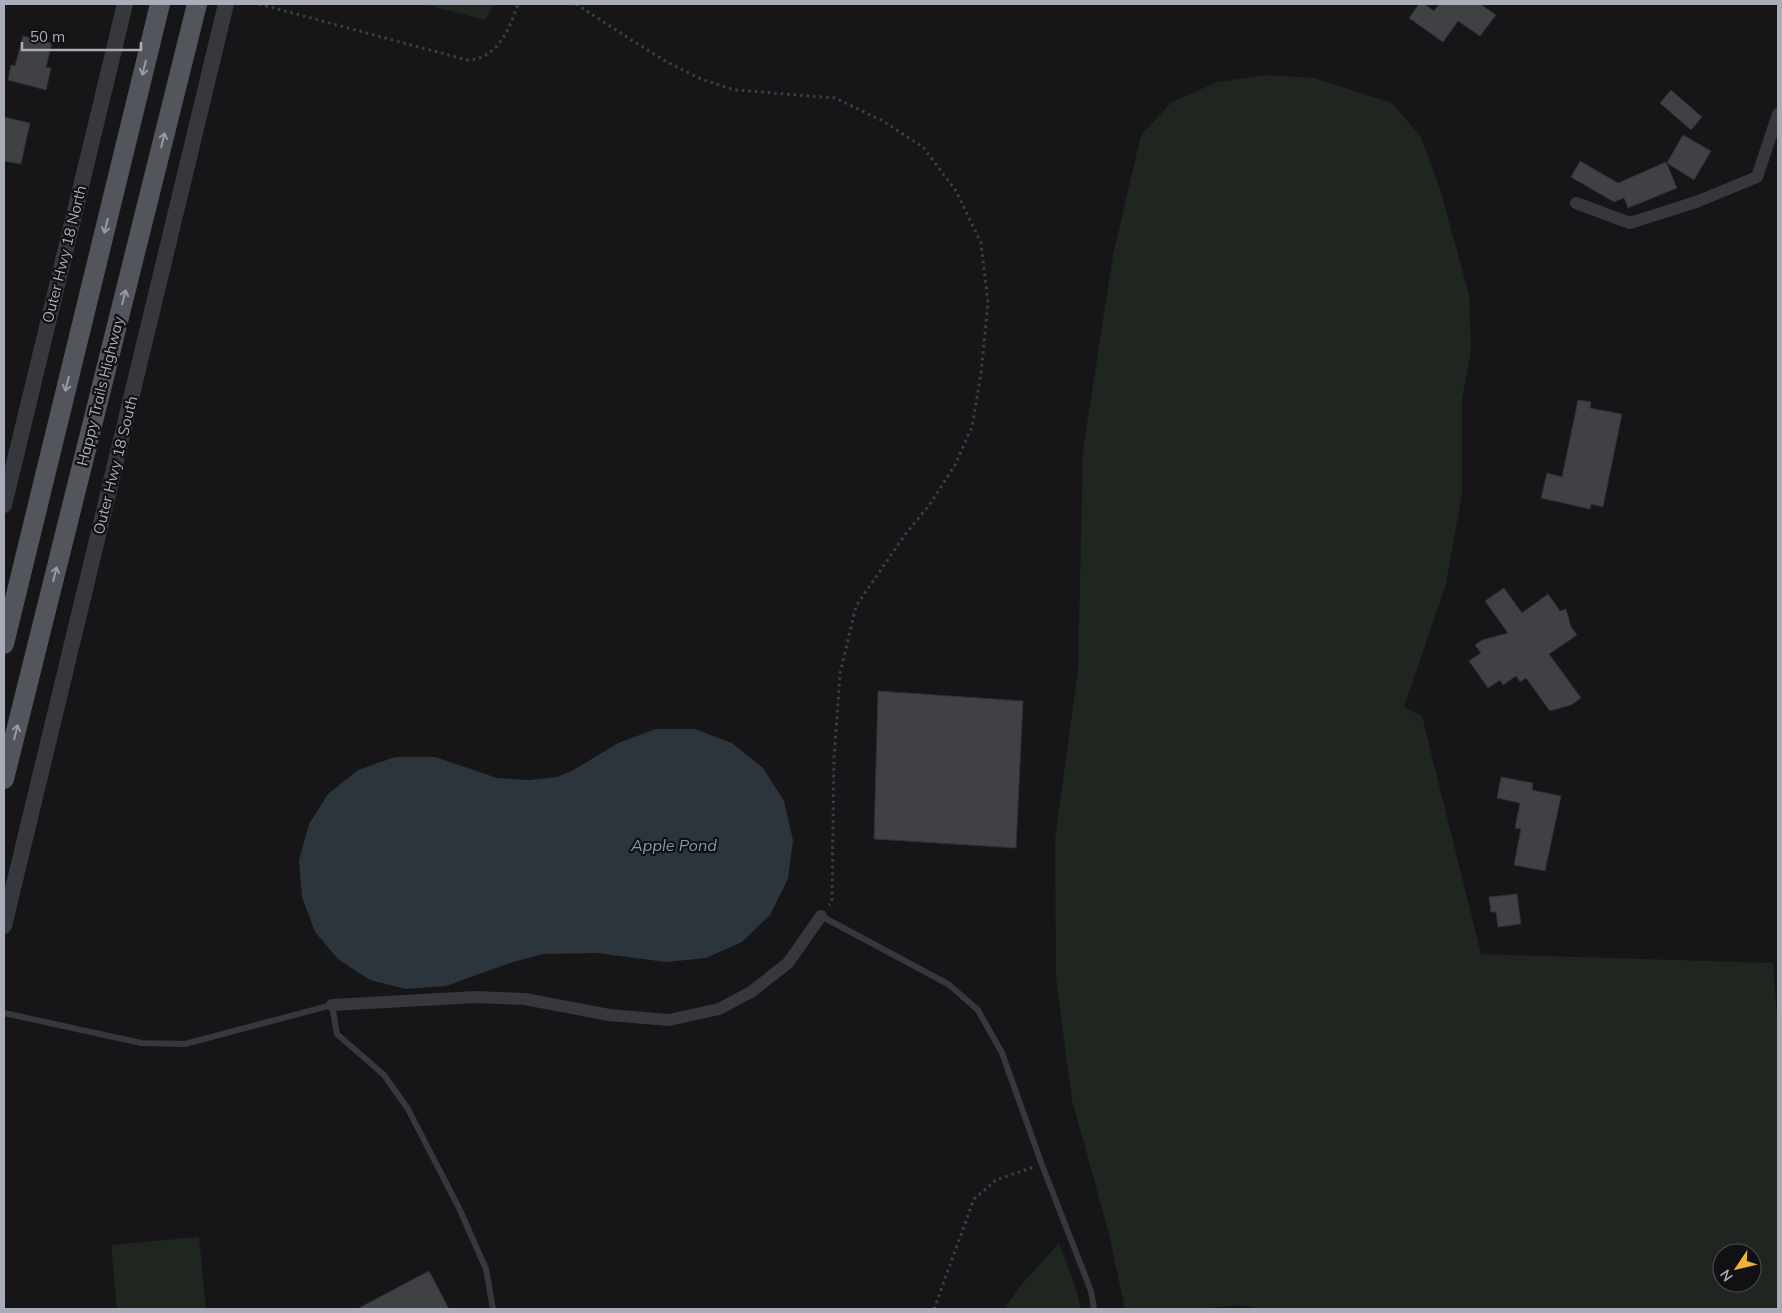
<svg xmlns="http://www.w3.org/2000/svg" width="1782" height="1313" font-family="Mulish,sans-serif">
<rect width="100%" height="100%" fill="#161618"/>
<path fill="#1e261f" fill-rule="evenodd" d="M424,4h70l-9,16z
M1267,75l47,3 78,25 29,34 20,55 28,103 2,56 -9,49v94l-16,90 -42,123 18,9 59,238 292,9 5,66v280h-518l-19,-4 -43,4h-73l-16,-75 -37,-134 -16,-122 -1,-138 23,-171 5,-219 30,-195 28,-120 31,-33 45,-20zM1722,1253h30v30h-30z
M199,1237l7,72h-89l-6,-64z
M1059,1243l18,49 4,17h-77l19,-26z"/>
<path fill="#2c353c" d="M656,729h39l37,14 31,25 21,33 9,39 -5,39 -18,36 -28,27 -36,16 -40,4 -69,-9 -54,1 -33,9 -64,23 -40,3 -36,-9 -31,-20 -24,-28 -13,-35 -3,-37 10,-36 19,-30 30,-24 37,-13h40l62,21 32,2 28,-3 15,-6 46,-28z"/>
<path fill="#404145" stroke="#303034" d="M1419,4h5l10,7 5,-7h41l16,11 -16,21 -22,-15 -15,21 -34,-24z
M23,36l29,7 -6,24 5,1 -5,22 -38,-10 3,-15 4,1z
M1671,90l31,27 -11,13 -31,-27z
M4,117l26,6 -9,41 -17,-3z
M1683,135l28,16 -17,29 -27,-17z
M1580,161l38,22 48,-21 11,26 -49,20 -4,-10 -10,4 -43,-25z
M1578,400l13,2 -1,6 32,6 -19,93 -12,-3 -1,5 -49,-11 6,-25 15,4z
M1504,588l18,25 26,-19 12,17 6,-2 5,18 6,8 -28,19 32,44 -10,7 -21,6 -24,-33 -6,4 -4,-6 -13,9 -3,-5 -12,8 -19,-27 12,-8 -6,-8 7,-5 26,-7 -23,-32z
M878,691l145,10 -7,147 -142,-9z
M1501,777l32,6 -1,7 29,6 -16,75 -31,-6 7,-36 -6,-1 5,-25 -23,-5z
M1517,894l4,30 -23,3 -2,-15h-5l-2,-15z
M429,1271l20,38h-92z"/>
<g fill="none" stroke-linecap="round" stroke-linejoin="round">
<path stroke="#3d3f44" stroke-width="3" stroke-dasharray="2.5 4" stroke-linecap="butt" d="M259,4l208,56c31,-1 42,-31 51,-56
M576,4l57,37 34,21 34,17 34,11 100,8 46,22 42,27 33,44 25,52 7,60 -7,70 -9,54 -17,38 -25,39 -26,32 -48,70 -16,68 -6,84 -2,143 -3,4
M934,1309l40,-110 22,-19 38,-13"/>
<path stroke="#37383d" stroke-width="6" d="M821,916l127,68 30,26 24,43 40,112 49,126 3,18
M4,1013l137,30 44,1 147,-39 5,29 47,41 24,34 51,99 27,61 7,40"/>
<path stroke="#37383d" stroke-width="12" d="M1576,203l54,20 66,-21 61,-25 21,-63
M332,1005l144,-8 49,2 84,16 60,5 50,-11 32,-17 37,-29 33,-47"/>
<path stroke="#37383d" stroke-width="16" d="M4,505l121,-501
M4,926l222,-922"/>
<path stroke="#53555c" stroke-width="20" d="M4,644l156,-640
M4,779l193,-775"/>
</g>
<defs><path id="oneway-shaft" d="M-6 0H5M1.5-3L5.5 0L1.5 3" fill="none" stroke-width="1.6" stroke-linecap="round" stroke-linejoin="round" transform="scale(1.25)"/></defs>
<g stroke="#979ba6">
<use href="#oneway-shaft" transform="translate(144 68) rotate(104)"/>
<use href="#oneway-shaft" transform="translate(163 140) rotate(-76)"/>
<use href="#oneway-shaft" transform="translate(106 226) rotate(104)"/>
<use href="#oneway-shaft" transform="translate(124 297) rotate(-76)"/>
<use href="#oneway-shaft" transform="translate(67 384) rotate(104)"/>
<use href="#oneway-shaft" transform="translate(55 574) rotate(-76)"/>
<use href="#oneway-shaft" transform="translate(16 732) rotate(-76)"/>
</g>
<g text-anchor="middle" dominant-baseline="central" stroke-width="4.5" stroke-linejoin="round" paint-order="stroke">
<g font-size="15" fill="#a8adb8" stroke="#111113">
<text transform="translate(64 254) rotate(-76)">Outer Hwy 18 North</text>
<text transform="translate(100 391) rotate(-76)">Happy Trails Highway</text>
<text transform="translate(115 465) rotate(-76)">Outer Hwy 18 South</text>
</g>
<g font-size="16" font-style="italic" fill="#7f9bb3" stroke="#111113">
<text x="674" y="845">Apple Pond</text>
</g>
</g>
<rect width="1782" height="1313" fill="none" stroke="#a8adb8" stroke-width="10"/>
<g transform="translate(1737 1268) rotate(235)"><circle r="24" fill="#111113" stroke="#4d4f55"/>
<path d="M0-4L9 19L0 12L-9 19Z" fill="#f2b134"/>
<text y="-8" font-size="14" font-weight="bold" text-anchor="middle" fill="#a8adb8">N</text>
</g>
<path d="M22 42v8h119v-8" fill="none" stroke="#a8adb8" stroke-width="2.5"/>
<text x="30" y="42" font-size="15" fill="#a8adb8" stroke="#111113" stroke-width="4" paint-order="stroke">50 m</text>
</svg>
